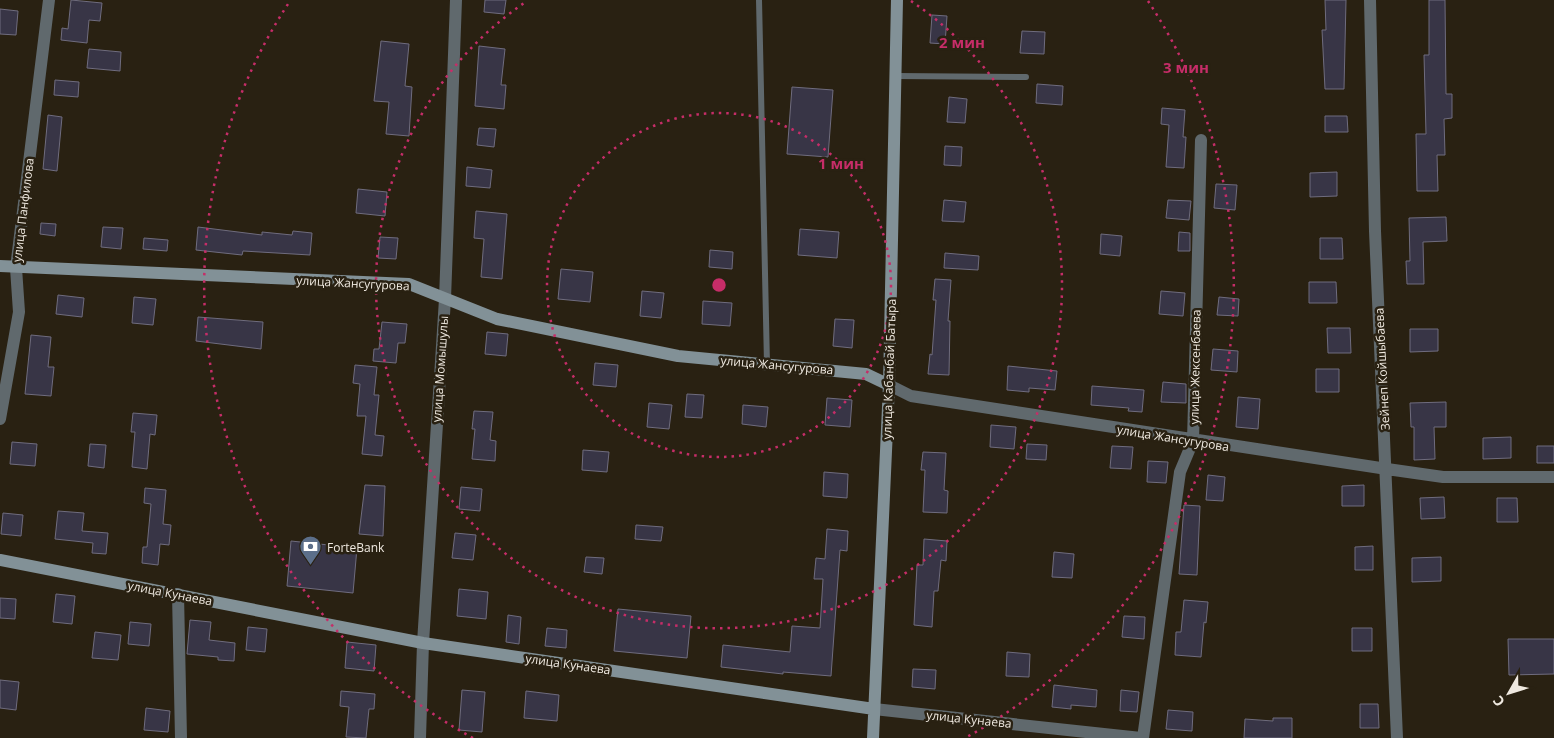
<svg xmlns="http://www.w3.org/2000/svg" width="1554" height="738" font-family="'Open Sans',sans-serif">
<rect width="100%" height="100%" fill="#292112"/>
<path fill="#383546" stroke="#6f6c7e" d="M71,0l31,3 -2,18 -11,-1 -2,23 -26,-3 1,-12 6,1z
M485,0h21l-2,14 -20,-2z
M1325,0h21l-2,89h-19l-3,-59h4z
M1429,0h16l1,94h6v24l-8,1 1,36h-8l1,36h-21l-1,-57h10l-2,-79h5z
M0,9l18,2 -2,24 -16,-1z
M932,15l15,1 -2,28 -15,-1z
M1022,31l23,1 -1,22 -24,-1z
M381,41l28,3 -4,42 7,1 -3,49 -23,-2 3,-32 -15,-1z
M479,46l26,3 -4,36h5l-2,24 -29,-3z
M89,49l32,3 -1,19 -33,-3z
M55,80l24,2 -1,15 -24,-2z
M1037,84l26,2 -1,19 -26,-2z
M792,87l41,3 -5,67 -41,-3z
M949,97l18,2 -2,24 -18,-1z
M1162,108l23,2 -2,27h3l-2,31 -18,-1 3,-42 -8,-1z
M48,115l14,2 -5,54 -14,-2z
M1325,116h22l1,16h-23z
M479,128l17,1 -2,18 -17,-2z
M945,146l17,1 -1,19 -17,-1z
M467,167l25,3 -2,18 -24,-2z
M1337,172v24l-27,1v-24z
M1216,184l21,1 -2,25 -21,-2z
M358,189l29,3 -2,24 -29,-3z
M944,200l22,2 -2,20 -22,-1z
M1168,200l23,1 -2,19 -23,-2z
M476,211l31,3 -5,65 -21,-2 3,-38 -10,-1z
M1446,217l1,24 -24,1 1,42h-17l-1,-23h4l-1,-43z
M41,223l15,1 -1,12 -15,-2z
M103,227l20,1 -2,21 -20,-2z
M198,227l64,8v-3l30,3 1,-4 19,2 -2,22 -67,-4 -1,4 -46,-5z
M800,229l39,3 -2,26 -39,-3z
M1179,232l11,1v18h-12z
M1101,234l21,2 -2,20 -20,-2z
M380,237l18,1 -2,21 -18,-1z
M144,238l24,2 -1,11 -24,-2z
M1320,238h22l1,21h-23z
M710,250l23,2 -1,17 -23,-2z
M945,253l34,3 -1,14 -34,-2z
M561,269l32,3 -3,30 -32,-3z
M935,279l16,1 -3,41h2l-1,54 -21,-1 2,-20 2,1 4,-55h-3z
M1309,282h27l1,21h-28z
M642,291l22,2 -3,25 -21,-2z
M1161,291l24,2 -2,23 -24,-2z
M58,295l26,3 -2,19 -26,-3z
M134,297l22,2 -3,26 -21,-2z
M1219,297l20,2 -1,17 -21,-1z
M703,301l29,2 -2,23 -28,-2z
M198,317l65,5 -2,27 -65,-8z
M835,319l19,1 -2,28 -19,-2z
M382,322l25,2 -2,19h-7l-2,20 -23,-2 1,-12h5z
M1327,328h23l1,25h-23z
M1410,329h28v22l-28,1z
M487,332l21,2 -2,22 -21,-2z
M31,335l20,2 -3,30h6l-3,29 -26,-2z
M1213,349l25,2 -1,21 -26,-2z
M595,363l23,2 -2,22 -23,-2z
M355,365l22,2 -3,28h5l-4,40 9,1 -2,20 -20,-2 4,-38h-9l3,-32 -7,-1z
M1008,366l49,5 -2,19 -26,-2v4l-22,-2z
M1316,369h23v23h-23z
M1163,382l23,2v19l-25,-1z
M1092,386l52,4 -2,22 -14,-1 1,-3 -38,-3z
M687,394l17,1 -2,23 -17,-1z
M1238,397l22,2 -2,30 -22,-2z
M827,398l25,2 -2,27 -25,-2z
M1446,402v25h-12l1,32 -21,1v-33h-3l-1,-24z
M649,403l23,2 -3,24 -22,-2z
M743,405l25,2 -2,20 -24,-3z
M474,411l19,1 -3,28 6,1 -1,20 -23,-2 3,-30h-3z
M133,413l24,2 -2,20 -5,-1 -3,35 -15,-2 3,-35h-4z
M991,425l25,2 -2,22 -24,-2z
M1511,437v21l-28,1v-21z
M12,442l25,2 -2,22 -25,-2z
M90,444l16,1 -2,23 -16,-2z
M1027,444l20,1 -1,15 -20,-1z
M1112,446l21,1 -2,22 -21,-1z
M1537,446h17v17h-17z
M583,450l26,2 -2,20 -25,-2z
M923,452l23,1 -2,37 4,1 -1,22 -24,-1 2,-42h-4z
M1148,461l20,1 -2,21 -19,-1z
M824,472l24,2 -1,24 -24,-2z
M1208,475l17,2 -2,24 -17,-1z
M365,485l20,1 -2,50 -24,-2z
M1364,485v21h-22v-20z
M461,487l21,2 -2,22 -21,-2z
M145,488l21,2 -3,34 8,1 -2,20 -9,-1 -2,21 -16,-2 1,-16h4l4,-43 -7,-1z
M1444,497l1,21 -24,1 -1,-21z
M1497,498h20l1,24h-21z
M1184,505l16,1 -3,69 -18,-1z
M58,511l26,2 -2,18 26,2 -2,21 -14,-1 1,-10 -38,-4z
M3,513l20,2 -2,21 -20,-2z
M636,525l27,2 -2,14 -26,-2z
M827,529l21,2 -1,20 -7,-1 -9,126 -48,-4v2l-62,-7 2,-22 67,7 2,-26 28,2 3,-49h-9l2,-21 9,1z
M455,533l21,2 -3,25 -21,-2z
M924,539l23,2 -1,20 -5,-1 -3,31h-4l-2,36 -18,-2 3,-60h6z
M291,541l66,7 -4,45 -66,-7z
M1373,546v24h-18v-23z
M1054,552l20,2 -2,24 -20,-1z
M586,557l18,1 -2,16 -18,-2z
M1441,557v24l-29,1v-24z
M459,589l29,3 -2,27 -29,-3z
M56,594l19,2 -3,28 -19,-2z
M0,598l16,1 -1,20 -15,-1z
M1184,600l24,2 -2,21 -2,-1 -3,35 -26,-2 1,-23h5z
M618,609l73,7 -4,42 -73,-7z
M508,615l13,2 -2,27 -13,-2z
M1124,616l21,1 -1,22 -22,-2z
M190,620l21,2 -2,18 26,3 -1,18 -16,-1v-3l-31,-3z
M130,622l21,2 -2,22 -21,-2z
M248,627l19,2 -2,23 -19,-2z
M547,628l20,2 -1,18 -21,-2z
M1352,628h20v23h-20z
M95,632l26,3 -3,25 -26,-2z
M1508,639h46v35l-45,1z
M347,642l29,3 -2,26 -29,-3z
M1007,652l23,2 -1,23 -23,-1z
M913,669l23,1 -1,19 -23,-2z
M0,680l19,2 -3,28 -16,-2z
M1054,685l43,5 -1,17 -25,-2v4l-19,-2z
M462,690l23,2 -3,40 -23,-2z
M1121,690l18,2 -2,20 -17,-1z
M341,691l34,3 -1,15h-5l-3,29 -20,-1 3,-30 -9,-1z
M526,691l33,4 -2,26 -33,-3z
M1360,704h18l1,24h-19z
M146,708l24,3 -2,21 -24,-2z
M1168,710l25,2 -1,19 -26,-2z
M1273,718h19v20h-48l1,-19 28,2z"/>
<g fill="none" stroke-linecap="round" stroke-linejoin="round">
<path stroke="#60696d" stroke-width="6" d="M759,0l8,364
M896,76l130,1"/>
<path stroke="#60696d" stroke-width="12" d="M1370,0l5,231 22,507
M889,385l22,11 476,73 56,8h111
M0,419l19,-107 -3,-44 33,-268
M178,594l3,144
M874,709l267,29
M420,738l3,-95 22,-344 11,-299
M1143,738l37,-266 13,-31 8,-301"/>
<path stroke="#829197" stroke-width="12" d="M0,266l409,18 88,35 181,37 188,18 23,11
M0,560l423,83 451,66
M873,738l16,-353 8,-385"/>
</g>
<g fill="none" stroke="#c62d68" stroke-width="2.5" stroke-dasharray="2.5 5">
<circle cx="719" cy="285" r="172"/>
<path d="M911 1A343 343 0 1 1 527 1"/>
<path d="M473 738A515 515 0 0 1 290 1M1148 1A515 515 0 0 1 965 738"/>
</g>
<defs>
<symbol id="bank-pin" viewBox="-11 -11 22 30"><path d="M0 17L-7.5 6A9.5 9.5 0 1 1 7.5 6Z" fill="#5c6f8a" stroke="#292112"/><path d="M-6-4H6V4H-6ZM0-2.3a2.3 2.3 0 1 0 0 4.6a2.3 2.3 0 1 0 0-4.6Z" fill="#fff"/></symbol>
</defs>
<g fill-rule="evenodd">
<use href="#bank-pin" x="298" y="534" width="25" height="34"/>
</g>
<g text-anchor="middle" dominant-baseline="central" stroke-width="5" stroke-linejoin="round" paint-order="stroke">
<g font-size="12" fill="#efe9e0" stroke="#292112">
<text transform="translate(23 210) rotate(-83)">улица Панфилова</text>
<text transform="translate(353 283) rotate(3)">улица Жансугурова</text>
<text transform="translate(777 365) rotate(5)">улица Жансугурова</text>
<text transform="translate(1195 367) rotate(-89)">улица Жексенбаева</text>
<text transform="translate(440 369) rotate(-86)">улица Момышулы</text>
<text transform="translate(889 369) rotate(-88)">улица Кабанбай Батыра</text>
<text transform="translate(1382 369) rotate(-93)">Зейнеп Койшыбаева</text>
<text transform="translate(1173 438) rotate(9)">улица Жансугурова</text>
<text transform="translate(170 593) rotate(11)">улица Кунаева</text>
<text transform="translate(568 664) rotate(8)">улица Кунаева</text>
<text transform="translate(969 719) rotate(6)">улица Кунаева</text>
</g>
<g font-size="12" fill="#efe9e0" stroke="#292112" text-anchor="start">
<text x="327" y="547">ForteBank</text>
</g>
</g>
<circle cx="719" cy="285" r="8" fill="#c62d68" stroke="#292112" stroke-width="2.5"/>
<g font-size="15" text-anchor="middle" font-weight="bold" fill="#c62d68" stroke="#292112" stroke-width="5" stroke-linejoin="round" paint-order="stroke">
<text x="962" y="48">2 мин</text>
<text x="1186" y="73">3 мин</text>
<text x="841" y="169">1 мин</text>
</g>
<g transform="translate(1509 693) rotate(231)" stroke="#292112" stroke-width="4" paint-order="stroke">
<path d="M0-4L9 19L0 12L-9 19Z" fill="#efe9e0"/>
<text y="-8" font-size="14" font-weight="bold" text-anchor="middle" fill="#efe9e0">С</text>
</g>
</svg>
